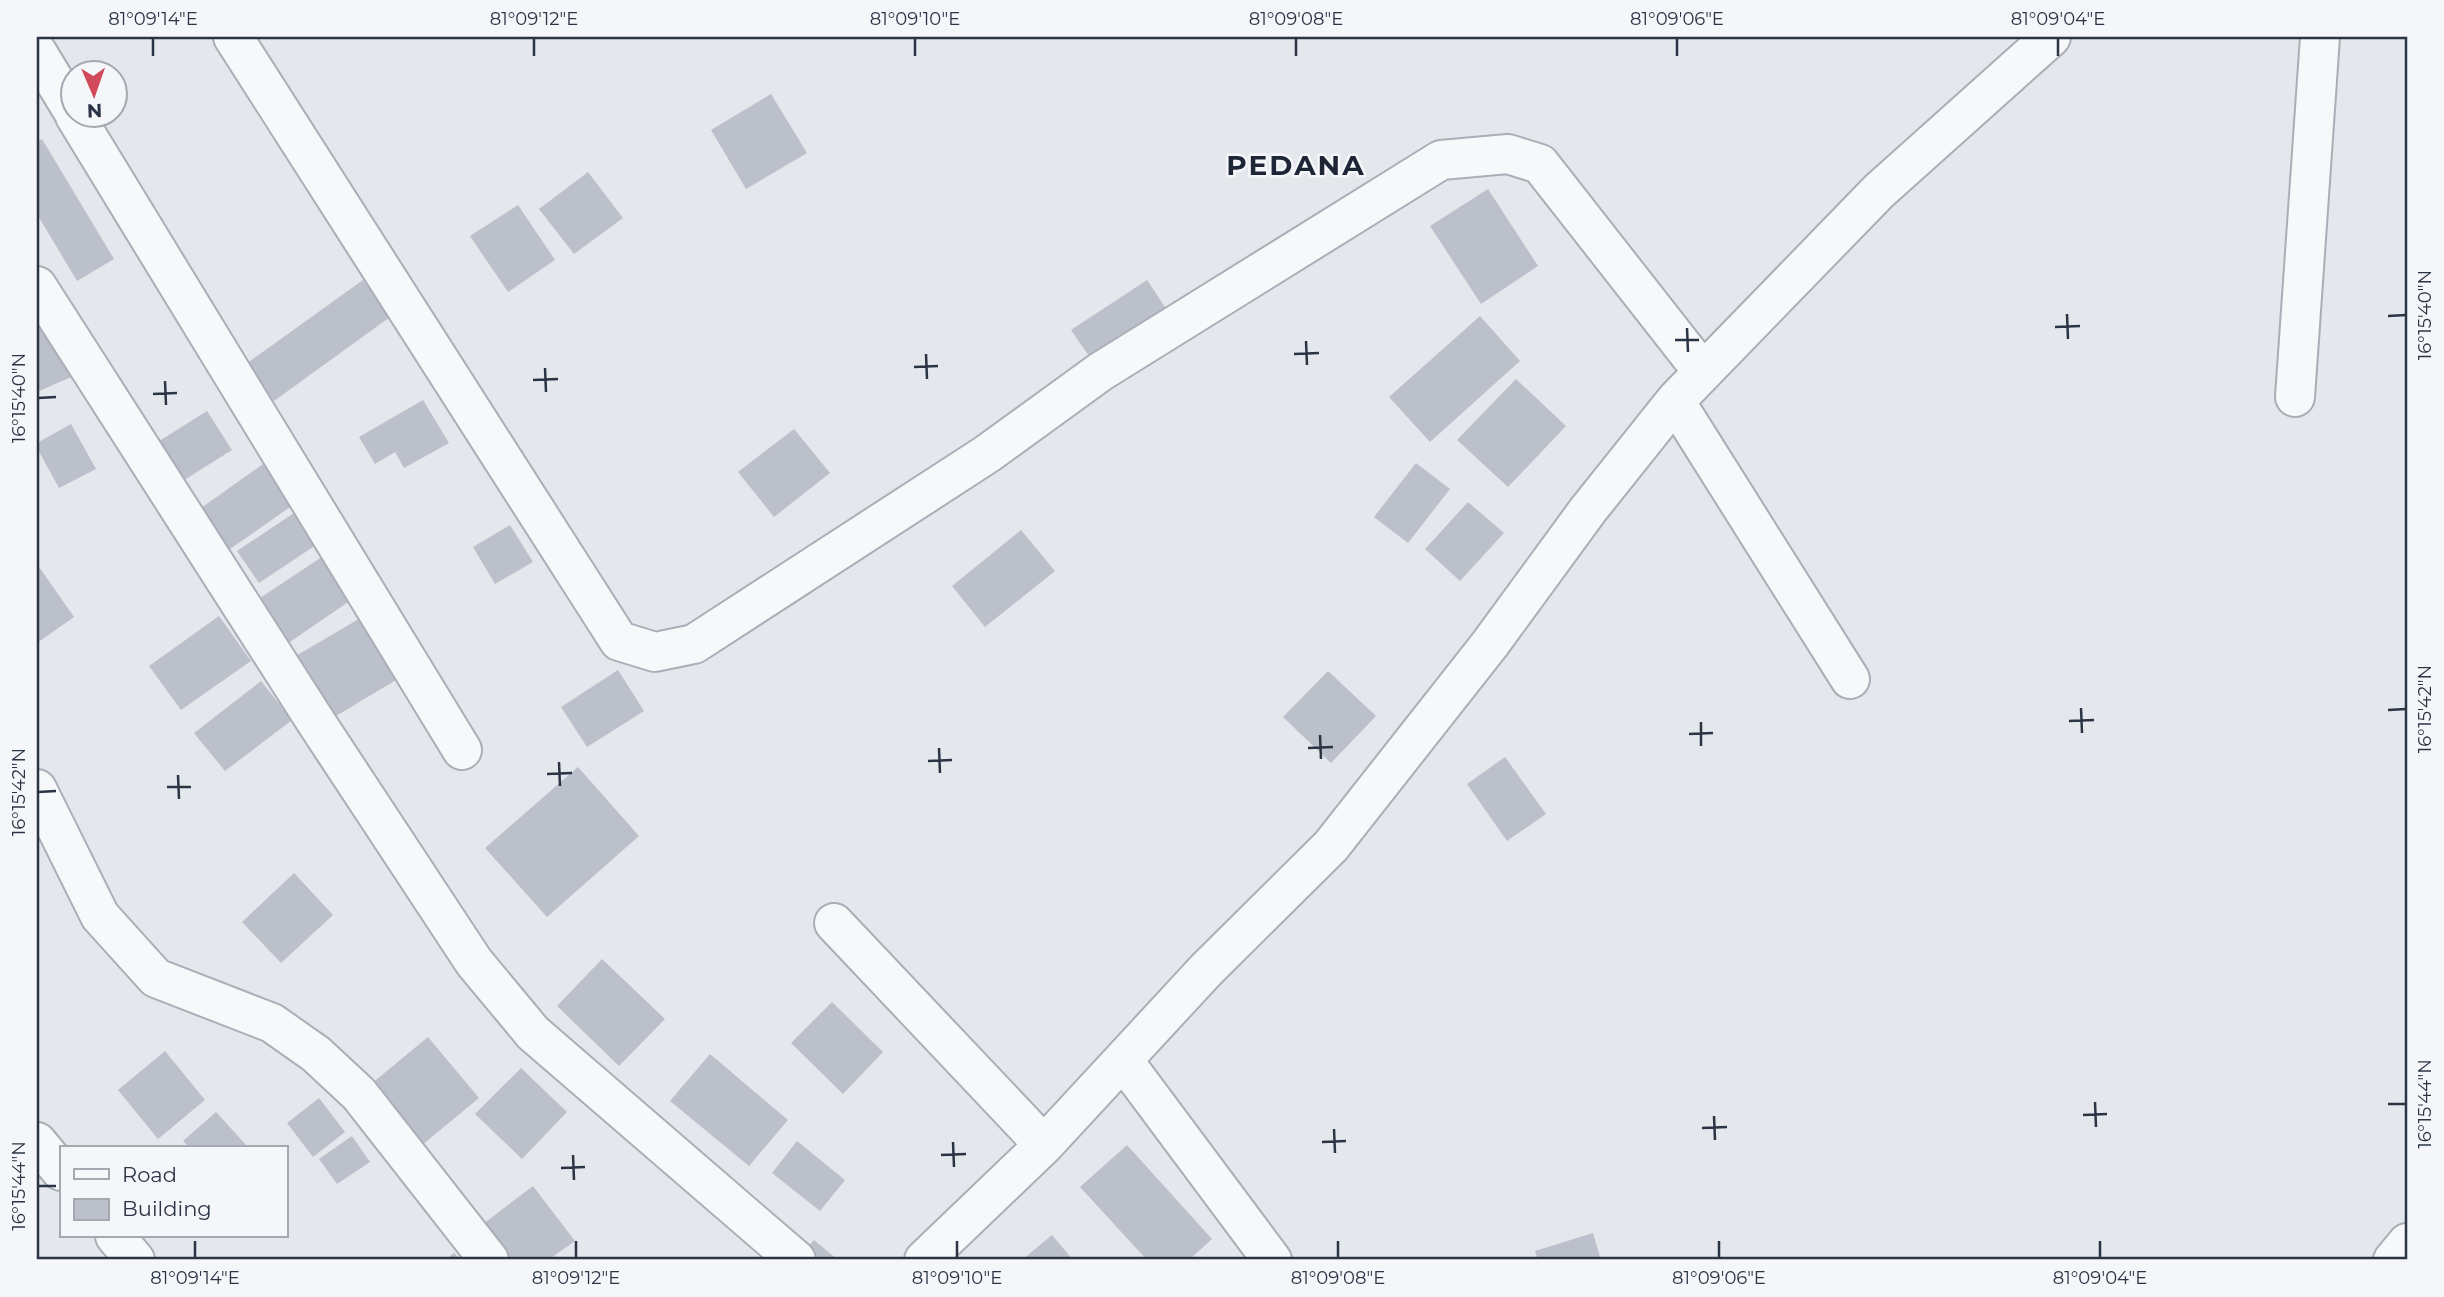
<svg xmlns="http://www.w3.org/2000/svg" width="2444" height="1297" font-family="Montserrat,sans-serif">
<rect width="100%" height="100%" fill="#e4e7ec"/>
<path fill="#bbc0ca" d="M771,94l36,59 -61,36 -35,-59z
M42,139l72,120 -37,22 -40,-67v-72z
M588,172l35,46 -49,36 -35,-45z
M1488,189l50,77 -57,38 -51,-78z
M518,205l37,55 -47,32 -38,-56z
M363,280l27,37 -116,84 -28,-37z
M1147,280l28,42 -75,50 -29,-42z
M1480,316l40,45 -90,81 -41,-45z
M55,322l23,52 -41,18v-63z
M1516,379l50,47 -58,61 -51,-47z
M423,400l26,43 -45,25 -9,-16 -20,12 -16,-27z
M207,411l25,39 -51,32 -25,-39z
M71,424l25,45 -37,19 -22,-40v-5z
M794,429l36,44 -56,44 -36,-45z
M266,462l30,41 -66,46 -29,-41z
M1416,463l34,26 -42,54 -34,-26z
M1468,502l36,31 -44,48 -35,-32z
M294,513l22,32 -57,38 -22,-32z
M510,525l23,37 -38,22 -22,-37z
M1021,530l34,41 -70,56 -33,-41z
M328,553l29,43 -73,50 -30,-44z
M37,564l37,53 -37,26z
M369,613l37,61 -75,45 -37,-62z
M219,616l32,45 -70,49 -32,-44z
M618,670l26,41 -57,36 -26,-40z
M1328,671l48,45 -45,47 -48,-46z
M261,681l31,39 -67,51 -31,-38z
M1505,757l41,57 -39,27 -40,-57z
M578,767l61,69 -92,81 -62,-69z
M294,873l39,42 -52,48 -39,-41z
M602,959l63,60 -46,47 -62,-60z
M832,1002l51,50 -40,42 -52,-51z
M428,1037l51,61 -69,57 -51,-61z
M165,1051l40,49 -47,39 -40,-49z
M710,1054l78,66 -39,46 -79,-65z
M521,1068l46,44 -45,47 -47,-45z
M319,1098l26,34 -32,25 -26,-34z
M216,1112l31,34 -3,2h-54l-7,-7z
M352,1136l18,26 -33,22 -18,-25z
M797,1141l48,39 -25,31 -48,-38z
M1127,1145l85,94 -23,21h-42l-67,-73z
M533,1186l42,55 -27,19h-50l-15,-36z
M1593,1233l8,27h-63l-3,-9z
M1052,1235l21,25h-51z
M814,1240l24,20h-41z
M454,1253l7,7h-16z"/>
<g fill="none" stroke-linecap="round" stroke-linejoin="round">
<defs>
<path id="minor" d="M233,37l386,604 36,11 39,-8 293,-190 113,-82 341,-212 67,-6 32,10 163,208
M37,52l37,61
M75,116l387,634
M37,286l279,436 158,240 59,71 263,227
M2295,397l25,-360
M1675,401l175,278
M37,789l63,127 56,62 116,45 44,31 43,40 130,166
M834,923l210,222
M1123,1060l149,200
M37,1142l24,29
M115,1236l20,24
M924,1260l120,-115 162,-175 125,-124 159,-202 98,-134 87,-109 204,-210 172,-154
M2393,1260l14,-17"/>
</defs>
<use href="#minor" stroke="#a9aeb7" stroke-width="42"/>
<use href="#minor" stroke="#f7f8fa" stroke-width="38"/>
</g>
<path fill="none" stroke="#2b3445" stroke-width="2.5" d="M153,38v18M534,38v18M915,38v18M1296,38v18M1677,38v18M2058,38v18M2067,314l1,25M2388,316l18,-1M2055,327l25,-1M1687,328l1,24M1675,340h24M1306,341l1,24M926,354l1,25M1294,354l25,-1M914,367l24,-1M545,368l1,24M533,380l25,-1M165,381l1,24M153,394l24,-1M38,398l18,-1M2081,708l1,25M2388,710l18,-1M2069,721l25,-1M1701,722v24M1689,734l24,-1M1320,735l1,24M939,748l1,25M1308,748l25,-1M928,761l24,-1M559,762l1,24M547,774l25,-1M178,775l1,24M167,787h24M38,792l18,-1M2095,1102l1,25M2388,1104h18M2083,1115l24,-1M1714,1116l1,24M1702,1128l25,-1M1334,1129l1,24M953,1142l1,25M1322,1142l24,-1M573,1155l1,25M941,1155l25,-1M561,1168l24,-1M38,1186h18M195,1241v17M576,1241v17M957,1241v17M1338,1241v17M1719,1241v17M2100,1241v17"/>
<g text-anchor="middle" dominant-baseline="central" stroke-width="5" stroke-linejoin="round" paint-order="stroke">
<g font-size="28" font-weight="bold" letter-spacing="2" fill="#1d2536" stroke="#f4f6f9">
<text x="1296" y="165">PEDANA</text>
</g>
</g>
<rect width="2444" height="1297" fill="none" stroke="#f4f6f9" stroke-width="77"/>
<rect x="60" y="1146" width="228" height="91" fill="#f4f6f9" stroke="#a4a8b1" stroke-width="2"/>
<rect x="74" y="1169" width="35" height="10" fill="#f7f8fa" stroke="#a4a8b1" stroke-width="2"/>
<text x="122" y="1182" font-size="21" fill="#2b3445">Road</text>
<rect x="74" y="1199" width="35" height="21" fill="#bbc0ca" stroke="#a4a8b1" stroke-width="2"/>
<text x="122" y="1216" font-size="21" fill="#2b3445">Building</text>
<g transform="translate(94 94) rotate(178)"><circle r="33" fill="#f4f6f9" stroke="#a4a8b1" stroke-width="2"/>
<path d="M0-5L12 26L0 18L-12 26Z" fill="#d1495b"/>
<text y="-10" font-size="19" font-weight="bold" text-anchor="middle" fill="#2b3445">N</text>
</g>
<rect x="38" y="38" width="2368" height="1220" fill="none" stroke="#2b3445" stroke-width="2.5"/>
<g font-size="18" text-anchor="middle" fill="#2b3445">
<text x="153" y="25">81°09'14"E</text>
<text x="534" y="25">81°09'12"E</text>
<text x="915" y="25">81°09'10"E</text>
<text x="1296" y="25">81°09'08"E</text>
<text x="1677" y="25">81°09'06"E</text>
<text x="2058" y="25">81°09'04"E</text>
<text transform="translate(2425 315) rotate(-90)" y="6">16°15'40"N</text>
<text transform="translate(19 398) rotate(-90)" y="6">16°15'40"N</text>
<text transform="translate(2425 709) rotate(-90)" y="6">16°15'42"N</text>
<text transform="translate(19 792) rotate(-90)" y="6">16°15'42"N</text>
<text transform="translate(2425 1104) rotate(-90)" y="6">16°15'44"N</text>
<text transform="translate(19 1186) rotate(-90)" y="6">16°15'44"N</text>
<text x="195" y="1284">81°09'14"E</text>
<text x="576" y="1284">81°09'12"E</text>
<text x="957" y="1284">81°09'10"E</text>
<text x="1338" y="1284">81°09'08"E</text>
<text x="1719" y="1284">81°09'06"E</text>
<text x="2100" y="1284">81°09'04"E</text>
</g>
</svg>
